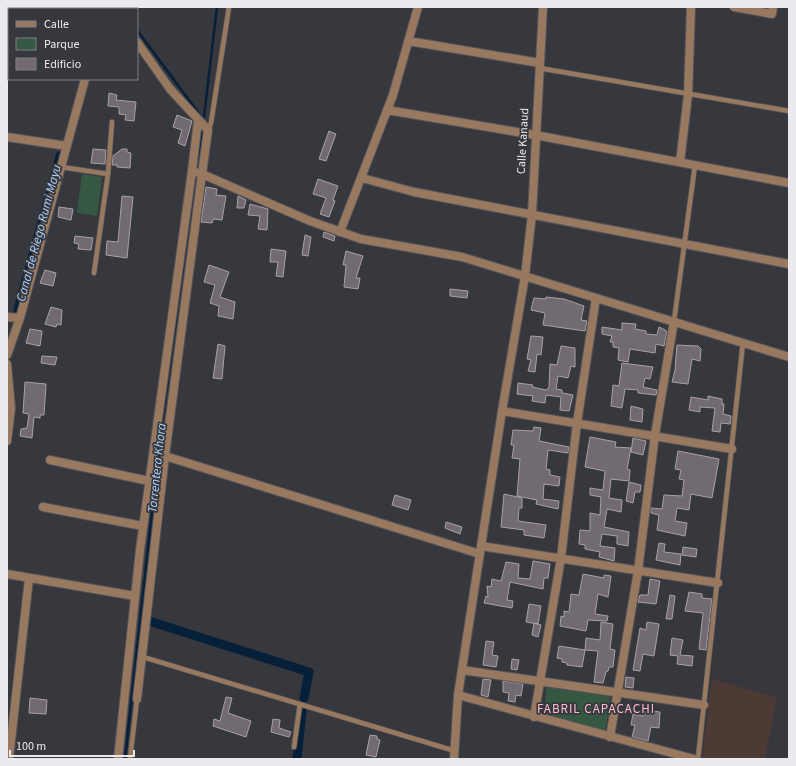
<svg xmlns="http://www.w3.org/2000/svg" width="796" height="766" font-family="'Source Sans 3',sans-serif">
<rect width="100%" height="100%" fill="#37373e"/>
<path fill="#4e3a34" d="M712,679l65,19 -12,61h-63z"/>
<path fill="#365741" d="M82,174l20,3 -5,39 -20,-3z
M547,686l60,8 3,4 -5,36 -62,-16z"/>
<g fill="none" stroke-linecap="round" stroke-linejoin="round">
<path stroke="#062039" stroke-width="2.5" d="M120,7l1,2
M137,30l66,89
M204,117l13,-110
M196,168l6,-38
M125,759l37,-338 33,-243"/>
<path stroke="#062039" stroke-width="9" d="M18,310l42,-154
M149,621l160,51 -5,26
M297,759l5,-48"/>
</g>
<path fill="#716a72" stroke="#a8a1a9" d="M109,93l8,2 -1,5 20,2 -2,19 -9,-1 1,-5 -7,-1v-7l-11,-1z
M177,115l15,6 -7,25 -7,-3 4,-13 -9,-3z
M329,131l7,3 -10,27 -7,-2z
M93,149l13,1 -1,14 -14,-1z
M122,149h5v3l4,1 -1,15 -13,-1v-2h-5l1,-9z
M318,179l20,7 -5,14 2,1 -6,16 -9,-3 6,-16 -13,-4z
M206,187l11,2 -1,6 10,1 -4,24 -9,-1 -1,4 -11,-1z
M122,196l11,1 -6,61 -21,-3 1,-14 11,1z
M238,196l8,4 -2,8h-7z
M250,204l18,5 -1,21 -9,-1 2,-13 -12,-1z
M59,207l14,2 -2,11 -13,-3z
M324,232l11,4 -1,5 -11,-4z
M305,235l6,2 -3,19 -6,-1z
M75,236l18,2 -2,12 -13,-1 1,-5 -5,-1z
M271,249l15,2 -3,26 -7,-1 2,-14h-8z
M346,251l17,5 -7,22h4l-2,11 -14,-2 2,-22h-3z
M209,265l20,7 -9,25 15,5 -2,17 -15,-3 1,-10 -9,-3 5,-18 -11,-3z
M45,270l11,3 -3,13 -13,-3z
M450,289l18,2 -1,7 -17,-2z
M546,297l18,2 20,7 -3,14 6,1 -2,10 -42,-6 2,-12 -14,-3 3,-12 12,1z
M51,307l11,3 -1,15 -4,-1 -1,3 -11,-3z
M622,323l14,1 -1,5 11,2v3l11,1 2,-8 6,3 2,2 -3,14 -8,-2 -1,9 -25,-4 -2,13 -10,-2 1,-12 -6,-1v-5h-3l2,-6 -10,-2v-7l20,3z
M30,329l12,2 -2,15 -14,-3z
M531,336l12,1 -2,18 -4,-1 -2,18 -7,-1 3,-11 -4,-1z
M218,344l7,2 -3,33 -9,-1z
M677,345l21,1 3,3 -1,12 -8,-2 -4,25 -16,-2 3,-12z
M561,346l14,2v19l-4,-1 -3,12 -10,-2 -2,13 6,1v3l11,2 -4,16 -9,-1 1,-13 -15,-2 -1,8 -13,-2 1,-5 -16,-2 1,-11 15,2 -1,2 14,3 3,-2 1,-24 7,1z
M42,356l15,1 -2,8 -14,-2z
M622,363l31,4 -3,12 -5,-1 -2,9 14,3 -1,5 -18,-2v-3l-13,-1 -3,19 -11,-2 2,-21 6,1z
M25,382l21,2 -2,31h-4v3l-6,-1 -2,21 -12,-2 1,-7 6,-1 2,-14 -6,-1z
M708,396l14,3v5h2l-1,10 8,2 -1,8 -9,-1 -1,9 -8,-1 3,-23 -15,-1v5l-11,-2 2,-13 17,3z
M631,406l12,3 -1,13 -12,-2z
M534,427l7,1 -2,13 30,6 -1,6 -20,-3 -2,19 4,1v5l10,2 -1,9 -15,-2 -1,15 16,2 -1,8 -22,-5 1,-4 -20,-4 3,-37 -8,-1 2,-13h-3l2,-15 20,1z
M590,437l26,5 -1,5 16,1 -4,21 3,1 -1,11 -18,-2 -2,19 13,2 -1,12 -14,-3 -3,18 25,5 -1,14 -11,-2v-8l-15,-2 -2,12 15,2 -1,13 -15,-4 1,-5 -15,-3v-4l-6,-1 1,-14 10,1v-18l10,2 1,-18 -11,-2v-7l13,2 2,-19 -20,-4z
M633,438l13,3 -3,14 -12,-3z
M678,451l41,8 -7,39 -21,-4 -2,16 -12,-2 -2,13 12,2 -2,13 -28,-6 2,-15 -8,-2v-5l11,1 2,-14 18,1 2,-16 -5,-1 2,-9 -6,-1z
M629,482l12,3 -1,7h-5l-2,11 -7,-2z
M504,494l18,4v10h-3l-1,13 28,4 -2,13 -20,-3v-5l-23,-3z
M395,495l16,5 -3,10 -16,-5z
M446,522l16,5 -2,7 -15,-6z
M659,543l6,1 -1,8 17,2 -1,11 -24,-5z
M683,547l14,2 -1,8 -14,-2z
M533,561l17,3 -2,14h-4l-1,11 -33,-7 -3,18 6,1 -1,7 -28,-5 2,-7 2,1 -1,-11 4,1 1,-8 9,2 5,-19 13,2 -1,14 12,1z
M583,574l21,4v-3l7,1 -3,21 -10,-3 -3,20 13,2 -1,5 -19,-1 -2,11 -26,-5 1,-10 3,1v-6l5,1 2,-18 8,1z
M650,579l10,2 -4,23 -18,-2 2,-7h8z
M689,592l13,2v4l10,1 -6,51 -7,-1 4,-36 -18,-2z
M670,595l5,1 -3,23h-6z
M529,604l12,2 -3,18 -12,-2z
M601,622l12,2 -3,25 5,1 -2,17h-4l-1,4 -2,1 -3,11 -9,-1 4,-31 -13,-1 -3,17 -15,-2v-2l-5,-1v-3l-5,-1 2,-12 26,4 1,-12 14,2z
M647,622l12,2 -5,32 -11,-2 -3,17 -7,-1 7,-42 6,2z
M534,623l7,2 -3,12 -6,-2z
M672,638l11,2 -3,15 13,1 -1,10 -15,-2 1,-8 -8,-1z
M486,641l8,1 -2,13 6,1 -2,11 -13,-2z
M512,659l7,1 -2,10 -6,-1z
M626,677l8,1 -1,10 -8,-1z
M483,679l8,1 -3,17 -7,-2z
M503,681l20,3 -2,12 -5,-1 -1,7 -7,-1 1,-8 -6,-1z
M226,697l6,1 -4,15 23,8 -5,16 -33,-11 1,-7 6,2z
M30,698l17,2 -1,14 -17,-1z
M644,710l16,2 -1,16 -8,-1 -3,14 -16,-4 3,-12h-4l2,-11 10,2z
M273,719l7,1 -1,8 12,4 -2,5 -18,-5z
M370,735l7,1v3l3,1 -4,17 -10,-2z"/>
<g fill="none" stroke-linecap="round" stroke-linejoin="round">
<defs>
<path id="service" d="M539,68l250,43
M208,130l3,-7 18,-116
M61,167l47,7
M94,273l14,-99 4,-52
M674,321l21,-156
M143,657l312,94
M294,747l6,-43
M130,759l7,-60
M698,759l45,-417"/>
<path id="minor" d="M734,7l38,7 1,-7
M104,9l1,-2
M408,41l132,22
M387,110l148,25 254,48
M7,137l60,9
M680,162l8,-67 3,-88
M362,178l52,14 375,72
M340,232l53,-137 25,-88
M525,276l7,-62 11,-207
M7,317l13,1
M7,355l13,-37 65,-239
M7,364l4,44 -4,33
M502,411l230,38
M165,456l315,98
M50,460l99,21
M43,507l100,19
M481,546l237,37
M7,574l128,22
M462,670l242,35
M458,695l236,64
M137,699l28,-243 37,-282
M534,717l27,-159 16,-135 19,-125
M610,737l28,-166 17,-136 19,-114
M9,759l20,-181
M118,759l22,-209 52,-379"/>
<path id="tertiary" d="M112,7l2,2
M137,42l33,47 38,41 -6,44
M198,120l-6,51 10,3 108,47 51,18 101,18 327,100
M454,759l4,-64 44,-284 23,-135"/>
</defs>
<use href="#service" stroke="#54545a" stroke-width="6"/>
<use href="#minor" stroke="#54545a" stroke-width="10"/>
<use href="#tertiary" stroke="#54545a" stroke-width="10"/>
<use href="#service" stroke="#987960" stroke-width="4.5"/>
<use href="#minor" stroke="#987960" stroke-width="8"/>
<use href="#tertiary" stroke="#987960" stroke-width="8"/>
</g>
<g text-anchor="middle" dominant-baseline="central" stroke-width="3.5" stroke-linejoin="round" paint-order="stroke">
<g font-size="12" fill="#ebeaef" stroke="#37373e">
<text transform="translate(523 141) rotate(-87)">Calle Kanaud</text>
</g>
<g font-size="13" font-style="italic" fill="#afd5fe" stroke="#37373e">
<text transform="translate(39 233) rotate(-75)">Canal de Riego Rumi Mayu</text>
<text transform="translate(157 468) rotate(-84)">Torrentera Khora</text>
</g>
<g font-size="13" letter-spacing="1" fill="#fdbbd0" stroke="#37373e">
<text x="596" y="709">FABRIL CAPACACHI</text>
</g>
</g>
<rect width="796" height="766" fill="none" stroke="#ebeaef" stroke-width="16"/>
<rect x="8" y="8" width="130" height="72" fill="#37373e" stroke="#7f7f85"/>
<rect x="16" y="21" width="20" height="6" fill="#987960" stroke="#7f7f85"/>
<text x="44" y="28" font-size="12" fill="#ebeaef">Calle</text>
<rect x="16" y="38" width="20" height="12" fill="#365741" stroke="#7f7f85"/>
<text x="44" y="48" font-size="12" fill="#ebeaef">Parque</text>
<rect x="16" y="58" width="20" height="12" fill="#716a72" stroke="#7f7f85"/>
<text x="44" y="68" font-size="12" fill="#ebeaef">Edificio</text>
<path d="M10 750v6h124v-6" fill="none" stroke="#ebeaef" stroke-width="2"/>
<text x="16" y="750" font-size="12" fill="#ebeaef" stroke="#37373e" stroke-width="3" paint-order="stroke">100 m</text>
</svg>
